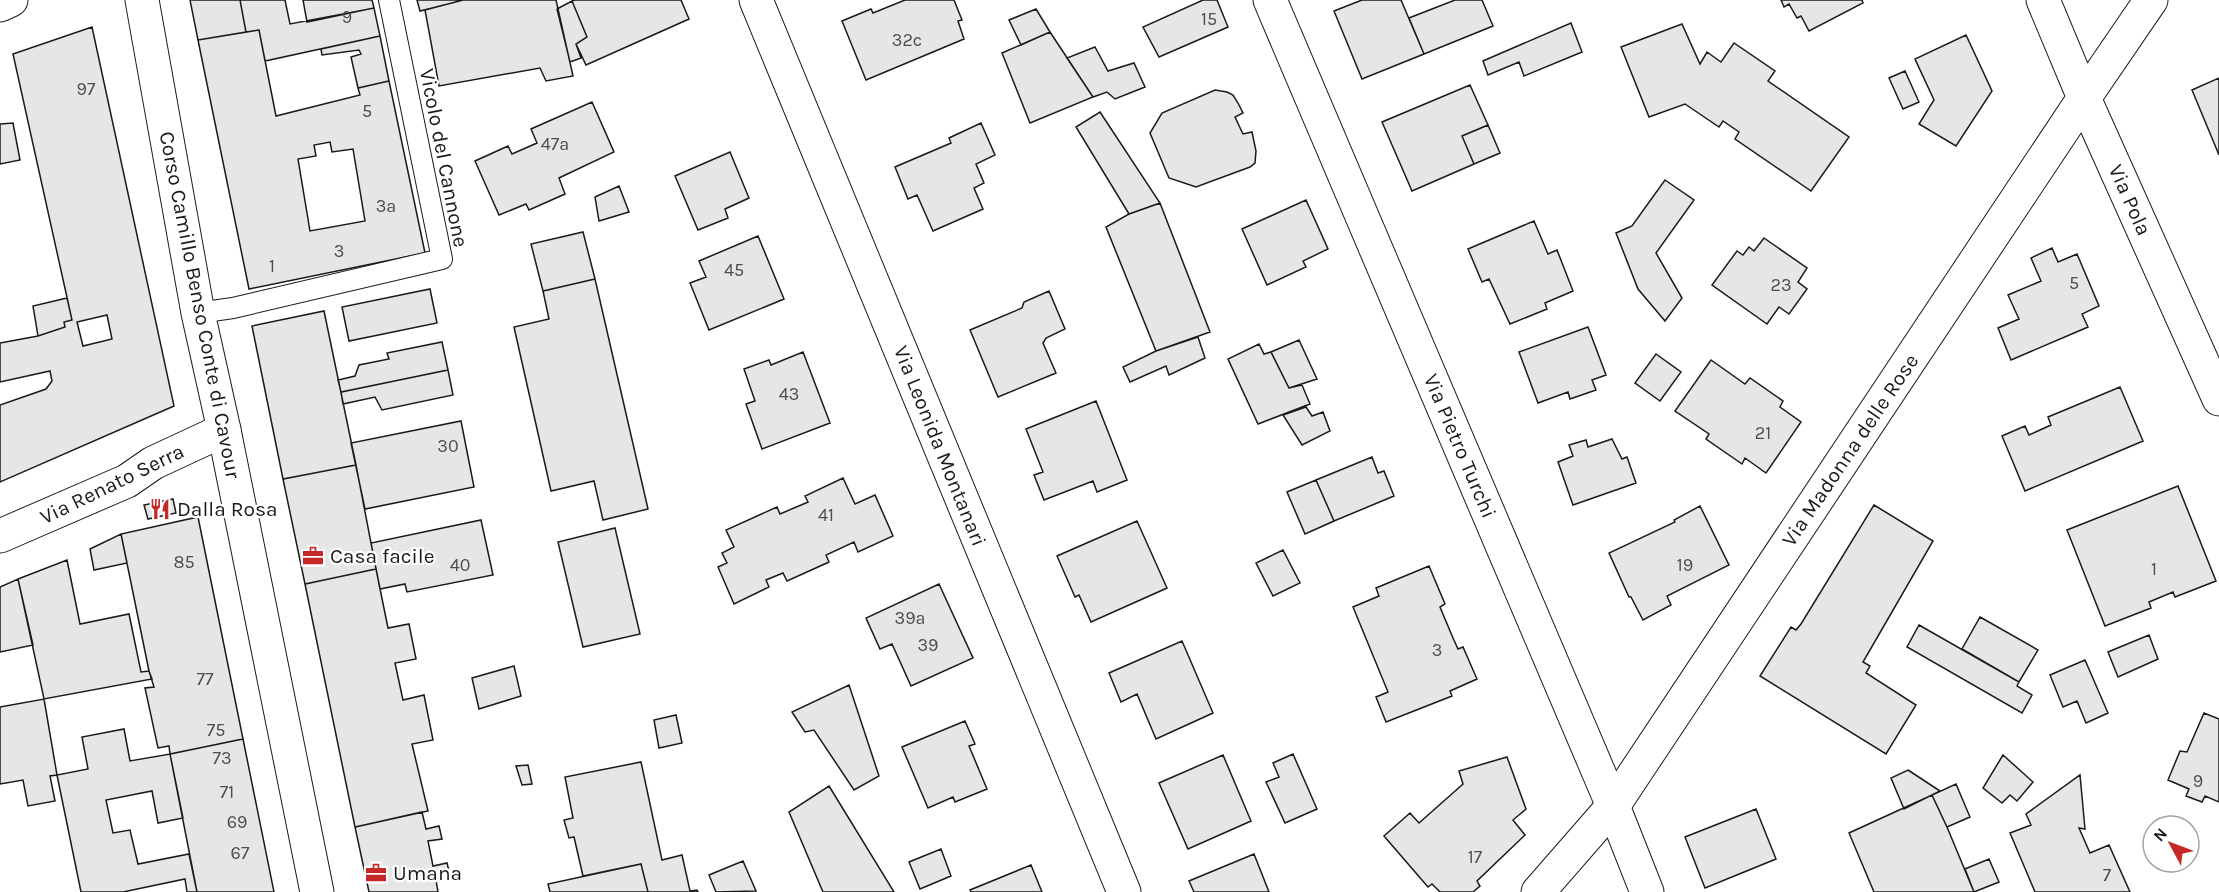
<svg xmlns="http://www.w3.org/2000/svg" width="2219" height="892" font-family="Karla,sans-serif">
<rect width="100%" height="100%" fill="#fff"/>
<path fill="#e6e6e6" stroke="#1a1a1a" stroke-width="1.5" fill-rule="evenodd" d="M190,0h50l6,32 -48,8z
M240,0h45l5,24 84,-16 6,28 -115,25 -6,-31 -13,2z
M303,0h69l2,8 -67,14z
M417,0h43v1l-40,10z
M463,0h93l17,76 -27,5 -6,-13 -101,18 -14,-76z
M575,0h106l8,19 -103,46 -10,-21 11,-7 -15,-36z
M905,0h49l8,20 -4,1 6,18 -98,41 -24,-59 29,-12 2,4z
M1203,0h14l11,27 -69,30 -16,-30z
M1362,0h39l23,54 -62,25 -28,-68z
M1455,0h27l11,26 -69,28 -15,-36z
M1781,0h81l1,3 -54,28 -8,-15 -4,2 -8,-14 -5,3z
M572,1l15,36 -11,7 5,14 -11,4 -13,-53z
M1036,9l14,23 -29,13 -12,-25z
M1571,23l11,29 -58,24 -5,-14 -31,13 -5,-14z
M1682,24l18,40 7,-12 14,10 13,-19 41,28 -7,10 81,56 -38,54 -76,-52 4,-7 -16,-11 -4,6 -34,-23 -36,13 -28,-70z
M92,27l82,379 -174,76v-77l46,-16 6,-8 -2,-10 -50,11v-39l38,-7 27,-9 -1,-5 8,-2 -59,-266zM107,315l5,24 -29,7 -6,-24z
M259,30l17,86 84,-21 -2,-7 31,-7 36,172 -176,36 -51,-249zM330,142l2,10 21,-3 12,72 -55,10 -12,-72 18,-3 -2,-11z
M1050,32l43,65 -63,26 -28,-70z
M1966,35l26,56 -36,55 -37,-22 15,-24 -19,-41z
M380,36l9,45 -31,7 -7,-31 10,-3 -2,-4 -37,5 -1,-6z
M1095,47l13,24 26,-8 11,24 -30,12 -8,-7 -14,5 -26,-39z
M1905,71l14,31 -16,7 -14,-31z
M2219,78v77l-27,-65z
M1470,85l18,40 -26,11 12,28 -62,27 -30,-69z
M1215,90l12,2 6,3 5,8 5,10 -8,4 8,17 9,-2 4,19 -1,12 -5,4 -54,20 -27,-9 -19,-45 12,-20z
M592,102l22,50 -55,26 6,16 -36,16 -3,-6 -27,11 -24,-54 33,-15 4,8 25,-11 -6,-14z
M1100,112l60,91 -31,11 -53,-87z
M13,123l7,37 -20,4v-40z
M981,123l14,32 -19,9 8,19 -10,5 9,21 -50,22 -16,-36 -9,4 -13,-32 56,-24 -2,-5z
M1488,125l12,28 -26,11 -12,-28z
M730,152l19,46 -24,11 3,9 -30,12 -23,-54z
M1665,180l29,20 -38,53 26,45 -17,23 -27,-32 -22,-56 16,-7z
M619,186l10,26 -30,9 -4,-24z
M1306,200l22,49 -25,12 3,6 -39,18 -25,-56z
M1160,203l50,129 -54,19 -50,-124 23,-13z
M1534,221l14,33 9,-4 16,41 -28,12 2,6 -37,15 -21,-45 -7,3 -14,-33z
M583,232l12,47 -52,12 -12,-47z
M758,236l26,63 -75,31 -19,-47 16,-6 -7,-16z
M1764,238l43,30 -9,14 9,7 -18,25 -10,-7 -12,17 -55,-39 25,-34 6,4 6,-8 5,4z
M2052,248l6,14 19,-8 22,52 -17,8 6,13 -77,33 -13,-32 21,-9 -11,-24 33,-14 -10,-23z
M595,279l53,230 -45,11 -9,-39 -43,10 -37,-164 35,-8 -6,-28z
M430,289l7,34 -88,18 -7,-34z
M1049,291l16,38 -19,9 -3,5 13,30 -58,24 -28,-67 52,-22 2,-6z
M67,298l5,22 -8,2 1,5 -27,9 -5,-30z
M324,311l32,154 -73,14 -31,-153z
M1588,327l18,48 -14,5 4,10 -26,9 -2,-7 -30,11 -19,-51z
M1198,337l7,21 -36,17 -3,-9 -36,16 -7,-15 33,-16z
M1299,340l18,39 -28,9 -18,-36z
M442,342l6,28 -107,22 -3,-12 17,-4 4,-11 30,-6 -2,-6z
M1259,344l5,10 7,-2 18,36 13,-3 8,19 -52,20 -30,-65z
M803,352l27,71 -68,26 -16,-45 9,-3 -11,-32 25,-9 2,5z
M1656,354l25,18 -21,29 -25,-18z
M1711,360l34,24 5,-6 33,23 -3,6 21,15 -35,51 -21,-15 -3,6 -36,-25 3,-5 -34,-23z
M448,370l5,25 -71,15 -7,-13 -32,7 -2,-12z
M2120,387l23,54 -118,50 -23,-55 23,-10 4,9 22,-10 -3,-8z
M1096,401l31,79 -30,12 -4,-11 -49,19 -10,-25 9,-3 -17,-43z
M1306,407l6,9 11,-4 7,19 -28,14 -19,-30z
M461,421l13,66 -109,22 -14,-66z
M1612,439l10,20 5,-2 9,26 -63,22 -15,-43 15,-6 -4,-11 17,-5 2,7z
M1372,457l6,16 6,-2 10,25 -60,25 -18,-41z
M356,465l20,104 -71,15 -22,-105z
M843,478l12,26 20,-9 18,41 -35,16 -4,-10 -28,13 3,7 -42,19 -4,-8 -17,7 3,7 -35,17 -16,-37 9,-4 -5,-10 12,-6 -8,-17 51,-23 3,7 28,-12 -3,-6z
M1316,480l18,41 -29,13 -18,-42z
M2178,486l38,95 -41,16 -2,-5 -24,10 2,6 -46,18 -38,-96z
M173,499l3,14 -28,6 -4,-14z
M1874,505l59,36 -70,121 7,4 -4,7 50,32 -30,49 -126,-78 31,-49 5,3 5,-6z
M1700,506l29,59 -62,31 4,9 -28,15 -12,-23h-2l-20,-44 66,-31 -1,-2z
M198,517l45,222 -73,15 -1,-8 -11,2 -13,-60 9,-1 -5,-16 -28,-137z
M481,520l12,55 -86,17 -2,-8 -25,5 -9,-46z
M1137,521l30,67 -76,34 -12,-27 -4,2 -18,-41z
M615,528l25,106 -57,13 -25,-105z
M121,534l6,29 -33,7 -4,-21z
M1283,550l17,33 -27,13 -17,-33z
M67,560l13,64 49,-10 12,58 8,-1 3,8 -108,20 -26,-120z
M1429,566l16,38 -5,3 13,31 5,11 5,-2 14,32 -27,12 2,5 -66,26 -10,-25 12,-5 -35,-85 26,-11 -3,-8z
M376,569l12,59 21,-4 7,35 -21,4 8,37 21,-5 9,45 -21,4 16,67 -73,16 -50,-243z
M18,579l15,66 -33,7v-65z
M939,584l34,74 -62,28 -19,-42 -12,5 -14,-31z
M1980,617l58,33 -19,32 -57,-33z
M1919,625l100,57 -2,4 15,9 -10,18 -115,-66z
M2149,635l9,24 -40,18 -10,-25z
M1182,641l31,72 -57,26 -19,-45 -16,8 -12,-29z
M2085,660l23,53 -22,10 -9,-22 -14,6 -13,-32z
M514,666l7,30 -42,13 -7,-31z
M849,685l30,91 -25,14 -40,-60 -9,2 -13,-20z
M44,699l13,76 -7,1 5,25 -27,5 -5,-26 -23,4v-77z
M2204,713l15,6v83l-14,-6 -3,6 -16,-6 3,-7 -21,-9 12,-29 7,1z
M676,715l6,28 -23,5 -5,-28z
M965,721l10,23 -6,2 18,43 -32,13 -2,-5 -25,11 -26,-61z
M124,729l6,32 40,-7 13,64 -25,5 -6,-32 -46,9 7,33 17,-3 8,34 51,-10 8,38h-10l-2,-13 -62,13h-42l-24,-117 31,-6 -6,-32z
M243,739l31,153h-77l-27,-138z
M1293,754l24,55 -32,14 -19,-41 13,-5 -6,-14z
M1223,755l28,66 -63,28 -29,-66z
M2003,755l30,27 -16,19 -7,-6 -8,8 -19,-15z
M1507,757l19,52 -13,11 12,15 -48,46 3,5 -7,6h-33l-8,-8 -4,3 -44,-51 26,-23 9,10 44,-39 -4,-13z
M641,762l21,98 20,-5 8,36 7,-1 1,2h-50l-7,-28 -58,12 -9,-39 -5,1 -5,-18 9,-2 -8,-41z
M528,765l4,19 -10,1 -6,-19z
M1908,770l32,21 -36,18 -13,-31z
M2080,775l5,54 -6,-1 11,25 19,-8 21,47h-95l-25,-59 21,-8 -5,-11z
M1956,784l14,33 -23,10 -15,-32z
M829,786l65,106h-71l-34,-80z
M1932,795l15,32 27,65h-100l-25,-59z
M1756,809l20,50 -71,29 -20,-51z
M422,812l4,17 13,-3 3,13 -14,2 5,25 14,-3 2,8 -14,3 3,18h-69l-14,-65z
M941,849l10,27 -31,13 -11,-27z
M1254,854l15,38h-75l-5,-11z
M1989,859l10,23 -25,10 -9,-23z
M743,861l13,30 -40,1 -7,-17z
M641,864l7,28h-98l-2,-8z
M1031,865l11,27h-71l-1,-2z"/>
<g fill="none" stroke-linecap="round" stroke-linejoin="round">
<defs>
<path id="service" d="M198,313l35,-5 209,-49 -53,-259"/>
<path id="minor" d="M756,0l368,892
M2043,0l41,98 135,301
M0,536l127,-55 26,-18 71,-33
M1538,892l75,-86 471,-708 67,-98"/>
<path id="tertiary" d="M142,0l56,313 26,117 93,462
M1270,0l343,806 34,86"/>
<path id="secondary" d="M0,5l11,-5"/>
</defs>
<use href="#service" stroke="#1a1a1a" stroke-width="22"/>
<use href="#minor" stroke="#1a1a1a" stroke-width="35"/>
<use href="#tertiary" stroke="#1a1a1a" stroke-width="35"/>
<use href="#secondary" stroke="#1a1a1a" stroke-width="35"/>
<use href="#service" stroke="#fff" stroke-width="20"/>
<use href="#minor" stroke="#fff" stroke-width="33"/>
<use href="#tertiary" stroke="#fff" stroke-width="33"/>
<use href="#secondary" stroke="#fff" stroke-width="33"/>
</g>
<defs>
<symbol id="restaurant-bare" viewBox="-9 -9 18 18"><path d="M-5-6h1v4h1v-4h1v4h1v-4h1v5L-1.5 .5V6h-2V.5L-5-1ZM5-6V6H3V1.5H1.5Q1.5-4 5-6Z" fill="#c62828" stroke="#fff" stroke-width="2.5" paint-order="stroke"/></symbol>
<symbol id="office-bare" viewBox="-9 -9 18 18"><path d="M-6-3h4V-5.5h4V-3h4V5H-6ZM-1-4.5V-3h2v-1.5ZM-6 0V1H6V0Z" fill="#c62828" stroke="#fff" stroke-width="2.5" paint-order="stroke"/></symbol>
</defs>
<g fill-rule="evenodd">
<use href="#restaurant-bare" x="145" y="494" width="30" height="30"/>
<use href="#office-bare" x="298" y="541" width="30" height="30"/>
<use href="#office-bare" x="361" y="858" width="30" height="30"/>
</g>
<g text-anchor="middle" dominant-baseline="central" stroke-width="4.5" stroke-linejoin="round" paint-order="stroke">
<g font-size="18" fill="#4d4d4d">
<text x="347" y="17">9</text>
<text x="1209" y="19">15</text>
<text x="907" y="40">32c</text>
<text x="86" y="89">97</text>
<text x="367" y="111">5</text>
<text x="555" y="144">47a</text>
<text x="386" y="206">3a</text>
<text x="339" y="251">3</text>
<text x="272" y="266">1</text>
<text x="734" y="270">45</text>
<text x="2074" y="283">5</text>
<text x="1781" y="285">23</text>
<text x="789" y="394">43</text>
<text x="1763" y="433">21</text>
<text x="448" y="446">30</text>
<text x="826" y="515">41</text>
<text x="184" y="562">85</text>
<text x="460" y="565">40</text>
<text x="1685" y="565">19</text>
<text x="2154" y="569">1</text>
<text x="910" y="618">39a</text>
<text x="928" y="645">39</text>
<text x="1437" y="650">3</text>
<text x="205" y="679">77</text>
<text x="216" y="730">75</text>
<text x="222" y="758">73</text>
<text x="2198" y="781">9</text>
<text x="227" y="792">71</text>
<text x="237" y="822">69</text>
<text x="240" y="853">67</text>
<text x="1475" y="857">17</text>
<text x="2107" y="875">7</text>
</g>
<g font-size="21" fill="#1a1a1a" stroke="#fff">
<text transform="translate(444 158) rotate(79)">Vicolo del Cannone</text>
<text transform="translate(2130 200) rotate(66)">Via Pola</text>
<text transform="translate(200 305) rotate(79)">Corso Camillo Benso Conte di Cavour</text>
<text transform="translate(940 446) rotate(68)">Via Leonida Montanari</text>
<text transform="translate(1460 446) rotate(67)">Via Pietro Turchi</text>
<text transform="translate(1850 450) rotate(-56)">Via Madonna delle Rose</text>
<text transform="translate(112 484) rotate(-26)">Via Renato Serra</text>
</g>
<g font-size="21" fill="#1a1a1a" stroke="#fff" text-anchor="start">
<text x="177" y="509">Dalla Rosa</text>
<text x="330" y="556">Casa facile</text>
<text x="393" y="873">Umana</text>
</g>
</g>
<g transform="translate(2171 844) rotate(311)"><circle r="28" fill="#ffffff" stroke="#a3a3a3" stroke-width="1.5"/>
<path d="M0-4.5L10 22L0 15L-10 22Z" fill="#c62828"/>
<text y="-9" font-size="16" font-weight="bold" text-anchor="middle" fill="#1a1a1a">N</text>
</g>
</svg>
